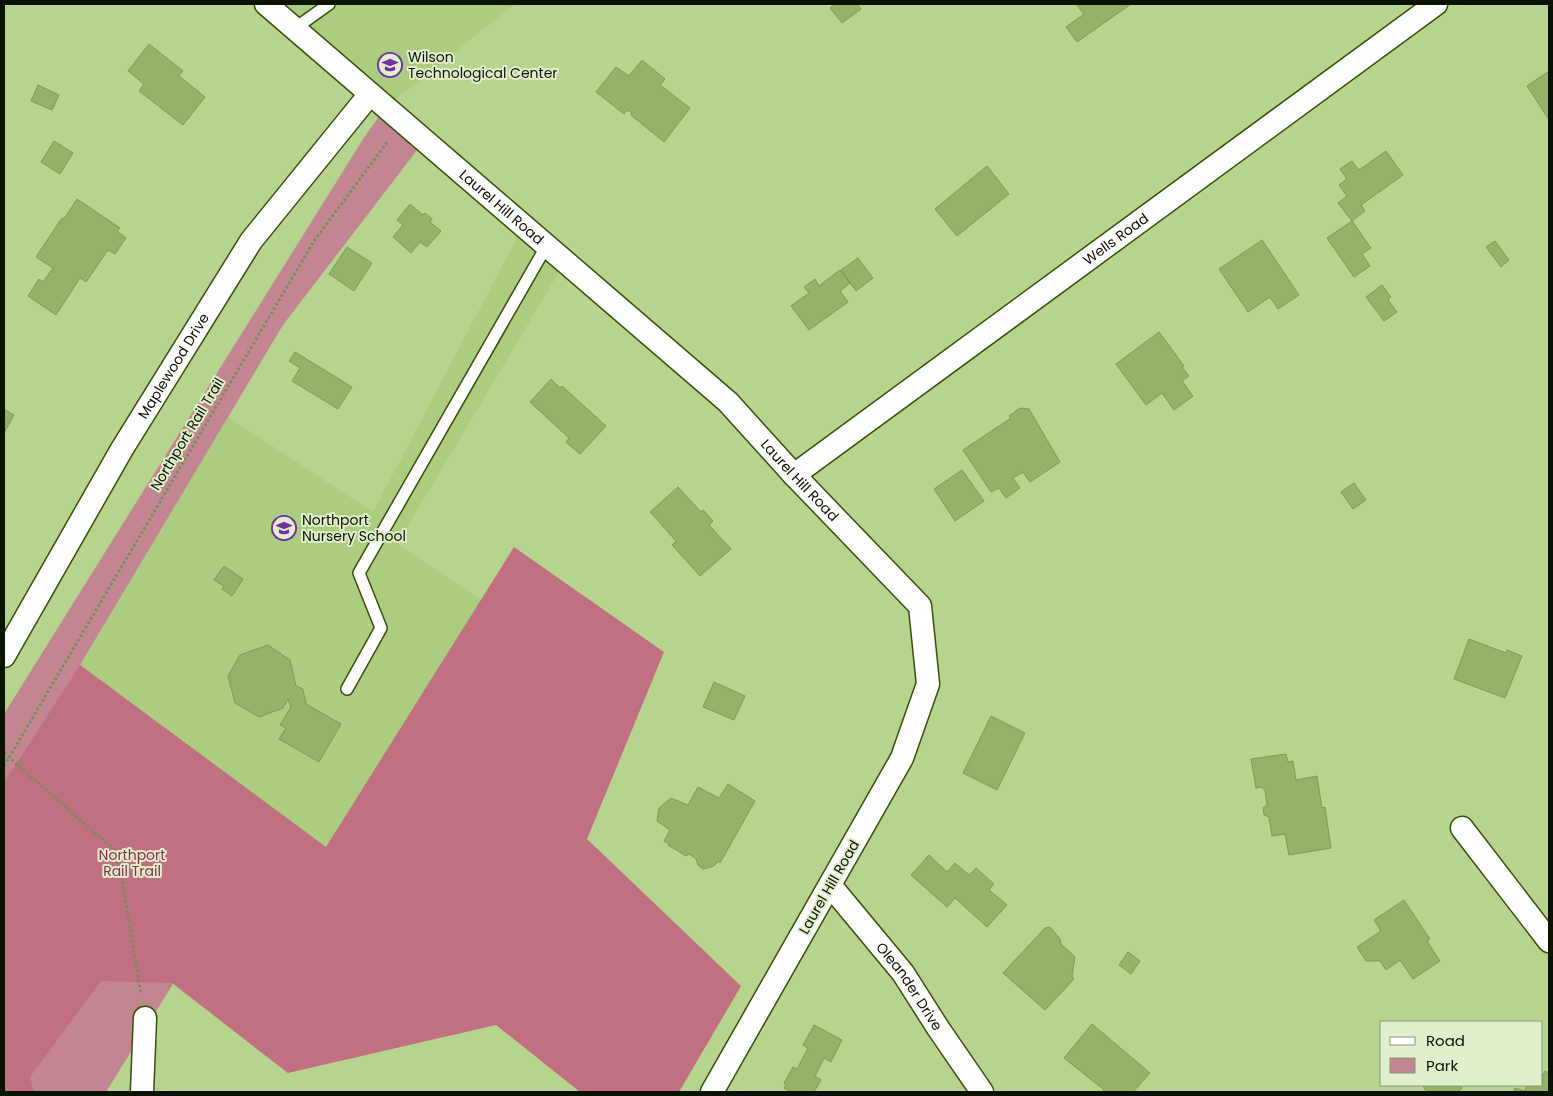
<svg xmlns="http://www.w3.org/2000/svg" width="1553" height="1096" font-family="Poppins,sans-serif">
<rect width="100%" height="100%" fill="#b7d48e"/>
<path fill="#accc7f" d="M278,4h237l-129,103z
M519,234l40,38 -162,272 84,56 -155,248 -246,-183 148,-248 145,95z"/>
<path fill="#c28591" d="M386,107l38,34 -141,184 -203,340 387,287 -179,121 -115,-89 -67,108h-102v-378l361,-578z"/>
<path fill="#c17081" d="M514,547l150,105 -77,187 154,147 -62,106h-99l-84,-67 -208,48 -115,-90 -72,-2 -71,96 4,15h-30v-309l76,-118 246,182z"/>
<path fill="#95b269" stroke="#7f9a57" d="M835,4h22l4,5 -19,14 -12,-15z
M1076,4h55l-54,38 -11,-15 18,-13z
M149,44l34,27 -4,5 26,21 -22,28 -44,-34 5,-7 -16,-13z
M642,60l23,19 -5,6 30,23 -26,34 -33,-27 1,-2 -5,-3 -3,4 -28,-22 20,-25 13,9z
M1549,71v49l-22,-34z
M38,85l21,10 -7,15 -21,-9z
M54,141l19,12 -13,21 -19,-12z
M1386,151l17,24 -42,30 4,6 -13,10 -14,-18 9,-7 -8,-11 8,-6 -7,-10 12,-8 7,9z
M987,166l22,28 -52,42 -22,-27z
M77,199l43,29 -3,3 9,7 -11,16 -7,-4 -22,32 -6,-4 -24,37 -28,-19 11,-17 4,3 10,-14 -17,-11 26,-39 2,1z
M410,204l13,11 2,-2 7,6 -2,3 11,9 -14,16 -7,-5 -9,11 -18,-16 10,-12 -6,-5z
M1352,221l19,27 -9,6 8,12 -16,11 -27,-39z
M1262,240l37,55 -21,14 -8,-12 -22,15 -29,-43z
M1495,241l14,19 -8,7 -15,-20z
M347,247l25,16 -18,28 -25,-17z
M858,258l15,20 -17,13 -15,-21z
M840,270l10,13 -10,8 8,11 -39,28 -18,-24 18,-13 -5,-6 11,-8 4,7z
M1382,285l9,12 -3,3 9,12 -13,9 -18,-24z
M1159,332l25,34 -2,1 7,9 -7,5 11,15 -19,14 -12,-17 -16,12 -30,-41z
M295,352l57,35 -14,22 -46,-28 8,-13 -11,-7z
M551,379l9,9 2,-2 44,40 -26,28 -14,-12 3,-4 -39,-36z
M1020,408l9,1 31,53 -30,20 -7,-10 -10,6 7,10 -14,10 -7,-10 -8,4 -28,-42 48,-32 -2,-2z
M4,409l10,6 -10,18z
M962,470l22,31 -29,20 -21,-32z
M1354,483l12,17 -13,9 -12,-17z
M678,487l23,25 2,-2 10,11 -4,4 22,24 -31,27 -28,-31 4,-4 -26,-29z
M224,566l19,13 -11,17 -10,-7 2,-3 -10,-6z
M1469,639l37,14 1,-3 15,6 -17,42 -51,-19z
M268,645l22,15 6,26 7,3 3,15 35,20 -22,38 -40,-23 7,-11 -6,-3 11,-18 -3,-8 -5,9 -24,9 -24,-14 -7,-27 12,-21z
M714,682l31,14 -11,24 -31,-13z
M991,716l34,17 -28,57 -34,-17z
M1286,754l2,8 5,-1 3,19 21,-4 5,32 3,-1 6,41 -42,7 -4,-21 -13,2 -3,-19 -5,-2 -1,-7 4,-3 -2,-15 -4,-3 -5,1 -5,-29z
M728,784l27,17 -35,62 -2,-2 -4,5 -11,3 -5,-4 -2,-6 -7,-5 -3,2 -18,-11 1,-1 -5,-3 6,-11 -13,-9 2,-13 12,-10 17,7 10,-18 21,11z
M929,855l18,17 8,-9 14,12 7,-7 18,16 -5,6 18,15 -20,22 -32,-29 -8,9 -36,-32z
M1404,900l26,39 -3,2 13,20 -27,18 -13,-19 -14,10 -6,-9h-14l-9,-14 24,-16 -7,-11z
M1050,927l10,12 1,5 14,13 -3,19 2,3 -29,31 -42,-37 42,-45z
M1128,952l12,9 -9,13 -12,-9z
M1092,1024l58,49 -17,19h-31l2,-2 -40,-32z
M814,1025l28,15 -11,22 -7,-4 -9,18 6,4 -7,12h-22l-8,-4 2,-4 -2,-1 9,-16 4,2 11,-21 -5,-3z
M1545,1071l4,2v19h-35l1,-4 10,3 2,-6h15v-11l1,1z
M1422,1085h37l3,3 -5,4h-30z"/>
<g fill="none" stroke-linecap="round" stroke-linejoin="round">
<defs>
<path id="lane" d="M294,29l35,-25
M347,689l34,-61 -22,-55 188,-328"/>
<g id="street">
<path id="s1" d="M266,4l462,398 66,73 126,131 8,78 -26,74 -190,334"/>
<path id="s2" d="M794,475l642,-471"/>
<path id="s3" d="M4,656l118,-207 129,-208 119,-147"/>
<path d="M1462,828l87,113"/>
<path id="s4" d="M830,885l73,88 35,55 44,64"/>
<path d="M142,1092l3,-74"/>
</g>
</defs>
<use href="#lane" stroke="#395008" stroke-width="14"/>
<use href="#street" stroke="#395008" stroke-width="25"/>
<path stroke="#778d5a" stroke-width="3" stroke-dasharray="2.5 2.5" stroke-linecap="butt" d="M4,753l114,100 23,142
M4,766l310,-525 74,-100"/>
<use href="#lane" stroke="#fff" stroke-width="11"/>
<use href="#street" stroke="#fff" stroke-width="22"/>
</g>
<defs>
<symbol id="school-ring" viewBox="-11 -11 22 22"><circle r="9.5" fill="#e0efcc" stroke="#7330a5" stroke-width="1.5"/><path d="M0-5L7-2L0 1L-7-2ZM-4 1L0 2.5L4 1V4Q0 6-4 4Z" fill="#7330a5"/></symbol>
</defs>
<g fill-rule="evenodd">
<use href="#school-ring" x="376" y="51" width="28" height="28"/>
<use href="#school-ring" x="270" y="514" width="28" height="28"/>
</g>
<g text-anchor="middle" dominant-baseline="central" stroke-width="4" stroke-linejoin="round" paint-order="stroke">
<g font-size="14" fill="#0a1300" stroke="#e0efcc" text-anchor="start">
<text x="408" y="57">Wilson<tspan x="408" dy="16">Technological Center</tspan></text>
<text x="302" y="520">Northport<tspan x="302" dy="16">Nursery School</tspan></text>
</g>
<g font-size="14" fill="#0a1300" stroke="#e0efcc">
<text stroke="none"><textPath href="#s1" startOffset="311">Laurel Hill Road</textPath></text>
<text stroke="none"><textPath href="#s2" startOffset="399">Wells Road</textPath></text>
<text stroke="none"><textPath href="#s3" startOffset="336">Maplewood Drive</textPath></text>
<text transform="translate(187 434) rotate(-59)">Northport Rail Trail</text>
<text stroke="none"><textPath href="#s1" startOffset="716">Laurel Hill Road</textPath></text>
<text transform="translate(829 887) rotate(-60)">Laurel Hill Road</text>
<text stroke="none"><textPath href="#s4" startOffset="129">Oleander Drive</textPath></text>
</g>
<g font-size="14" fill="#8d2b47" stroke="#e0efcc">
<text x="132" y="855">Northport<tspan x="132" dy="16">Rail Trail</tspan></text>
</g>
</g>
<rect width="1553" height="1096" fill="none" stroke="#0a1300" stroke-width="10"/>
<rect x="1380" y="1021" width="162" height="65" fill="#e0efcc" stroke="#8a977a"/>
<rect x="1390" y="1037" width="25" height="8" fill="#ffffff" stroke="#8a977a"/>
<text x="1426" y="1046" font-size="15" fill="#0a1300">Road</text>
<rect x="1390" y="1058" width="25" height="15" fill="#c28591" stroke="#8a977a"/>
<text x="1426" y="1071" font-size="15" fill="#0a1300">Park</text>
</svg>
